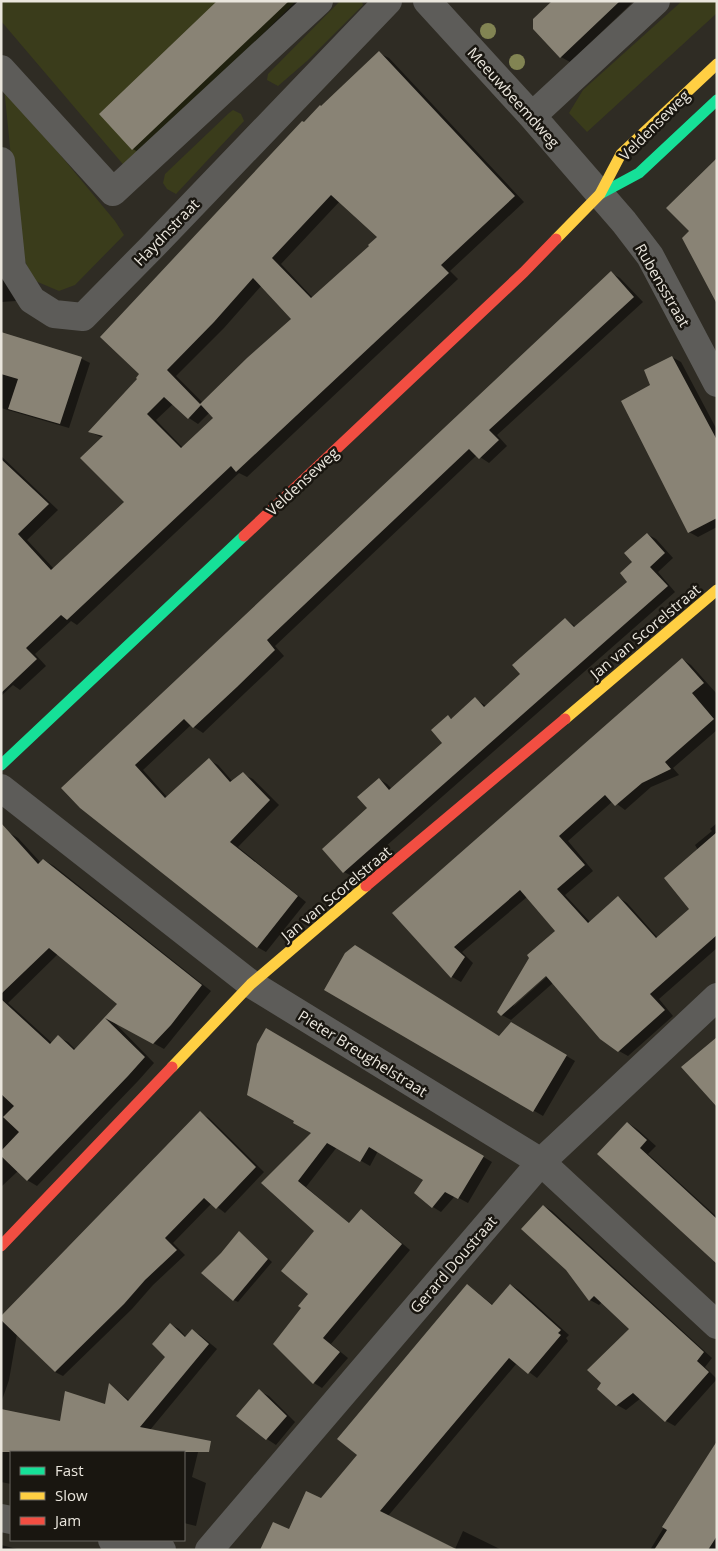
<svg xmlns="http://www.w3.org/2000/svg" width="718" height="1551" font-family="'Open Sans',sans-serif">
<rect width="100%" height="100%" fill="#2f2c24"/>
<path fill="#3a3c1b" d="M1,1h295l-169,168 -126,-148z
M340,1h22l1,4 -56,56 -29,25 -11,-6 1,-6z
M682,1h35v12l-130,119 -18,-19 14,-23z
M4,87l111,134 9,14 -49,50 -16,6 -26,-11 -10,-24 -5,-29z
M233,110l8,4 3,7 -68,73 -9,-5 -4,-6 2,-9 64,-61z"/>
<path fill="#0007" fill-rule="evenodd" d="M219,1h82l-147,161 -21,-13z
M554,1h80l-64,61 -9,-5z
M379,53l10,5 135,144 -74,69 8,8 -211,198 -8,-4 -162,152 -6,-4 -36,33 11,12 -26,24 -7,-5 -12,11v-240l57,54 -31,30 27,29 72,-67 -23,-64 -13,-6 49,-53 165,-256zM340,201l39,36 -66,61 -32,-34zM262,285l31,34 -90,84 -27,-27 48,-48zM173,404l16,14 9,6 12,-12 5,6 -32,30 -27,-28z
M1,161l15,140 -15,1z
M611,273l9,5 23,24 -146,133 10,11 -18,17 -12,-8 -202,191 9,10 -38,36 -43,41 -12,-8 -48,45 25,28 41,-38 9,5 15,17 10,-8 10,5 26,26 -41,42 68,55 -40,50 -9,-5 -176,-140z
M5,334l77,25 8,4 -21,65 -68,-20v-63z
M672,357l9,5 36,68v97l-19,10 -9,-5 -37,-146z
M647,534l9,5 17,19 -15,14 17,20 -323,284 -8,-4 35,-93 8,5 5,5 51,-46 5,-26 5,2 22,-20 11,7 35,-31 44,-56 11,8 53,-45 5,-20z
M682,659l9,6 26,29v36l-44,38 6,7 -28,12 -26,23 -12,-9 -45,40 25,30 -28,24 25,27 28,-25 9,6 31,35 33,-29 7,-59 -3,-5 17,-14 -2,-2 7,-6v125l-58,51 14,17 -45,40 -9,-5 -66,-68 -42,37 -9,-5 54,-84 -29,-34 -65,55 11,11 -12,19 -9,-5 -59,-64zM549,971l2,2 -38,34 3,-6z
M8,832l10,6 23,25 3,-3 10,6 157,125 -47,58 -52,-29 42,43 -16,18 -101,105 -10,-6 -9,-9 -17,16v-349zM58,954l61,50 -43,46 -8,-8 -10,-5 -6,6 -44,-40z
M326,989l174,48 11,-14 64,38 -32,55z
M267,1030l225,132 -24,41 -13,-7 -14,16 -8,-5 -8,-27 -47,-29 -8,15 -33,-19 -31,40 44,37 11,-13 9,5 40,34 -79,94 17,14 -26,30 -8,-5 -40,-39 29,-36 7,-14 5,-63 -52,-48 50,-50z
M200,1113l9,5 55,54 -39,41 -13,-10 -39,40 12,12 -32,30 -21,24 -69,67 -8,-4 -38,-38 -8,46 -8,23v-85z
M628,1123l9,6 19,17 -8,8 69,63v46l-118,-109z
M544,1206l8,5 160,147 -7,9 12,12 -42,47 -9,-5 -25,-23 -15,12 -9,-5 14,-76 -29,-27 -3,3 -9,-5z
M239,1232l33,30 -34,40 -4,-2 -12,-46z
M468,1285l25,20 18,-20 8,5 50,45 -3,3 2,3 -31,37 -20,-15 -129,153 67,33 8,-18 39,19h-238l26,-19 31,-32 37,-44z
M170,1324l9,5 7,8 6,-7 8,5 17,14 -67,81 50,14 -8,33 14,6 -10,43 -12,-3v-71h-173v32l-10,-2v-72l60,12 45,-17 4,-20 20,16 36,-44z
M259,1391l10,5 26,26 -19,23 -9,-6 -29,-23z
M717,1441v109h-67z
M1,1545l20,5h-20z"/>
<path fill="#898375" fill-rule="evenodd" d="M217,1h72l-157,149 -33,-36z
M552,1h68l-60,57 -27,-29v-10z
M379,51l136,145 -74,69 8,8 -213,199 -5,-6 -164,154 -6,-5 -35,33 11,11 -36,34v-234l48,45 -31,30 33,36 73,-68 -44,-44 23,-22 -15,-4 49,-53 -1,-1 3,-4 -39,-37 202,-216 2,1 16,-17 1,1zM331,195l46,42 -9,8 1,1 -58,52 -39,-40zM253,278l38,41 -44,39 -47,46 -33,-34 47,-48zM164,397l24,22 13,-14 12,13 -32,30 -34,-34z
M717,158v146l-35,-66 7,-7 -23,-23z
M611,271l23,26 -145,133 10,10 -20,19 -10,-10 -202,191 8,10 -38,37 -44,41 -9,-9 -49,46 30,33 44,-40 21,24 13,-10 27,28 -40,42 68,54 -41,52 -177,-140 -19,-20z
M1,332l81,25 -22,67 -52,-15 10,-30 -17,-5z
M672,356l45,84v78l-29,15 -67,-132 29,-16 -6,-15z
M647,533l18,20 -15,14 18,19 -325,287 -21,-24 45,-41 -10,-11 22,-19 10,12 53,-47 -11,-13 17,-15 3,4 24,-22 9,10 36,-33 -8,-9 35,-31 18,-16 9,9 53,-45 -7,-9 12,-11 -8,-9z
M682,658l22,25 -12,10 22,26 -49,43 6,7 -29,14 -27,23 -10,-11 -46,41 26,29 -28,24 31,34 30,-27 38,42 33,-29 -25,-31 53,-46v103l-67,59 15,16 -47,42 -18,-13 -54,-63 -45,40 -4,-4 32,-54 -2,-3 28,-24 -35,-41 -66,57 11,10 -14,21 -59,-65z
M1,823l37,41 5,-5 159,126 -31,40 -18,19 -48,-26 40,39 -17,19 -101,105 -26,-25v-5l18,-19 -16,-15 11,-11 -13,-12v-95l49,45 8,-9 16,15 43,-46 -68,-56 -48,46z
M355,945l144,91 12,-14 56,33 -34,57 -209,-122 21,-37z
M266,1028l218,128 -26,43 -13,-7 -13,16 -18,-15 9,-13 -54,-33 -9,15 -33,-19 -29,38 51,42 12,-14 41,35 -79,94 17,14 -27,32 -40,-40 28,-36 -3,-2 10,-12 -27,-23 33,-40 -53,-48 50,-50 -18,-10 1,-2 -47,-26 10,-51z
M717,1037v70l-36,-40z
M200,1111l56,56 -40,42 -12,-11 -39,40 12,12 -32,30 -21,24 -69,68 -54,-52v-4z
M627,1122l20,18 -7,8 77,71v45l-120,-110z
M543,1205l161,147 -7,9 12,11 -44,50 -32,-29 -17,13 -19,-17 4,-6 -14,-13 42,-41 -35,-33 -5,5 -23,-31 -45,-41z
M239,1231l29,28 -35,42 -32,-28 20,-20z
M467,1284l25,21 18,-21 51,46 -3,3 3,2 -33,39 -19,-16 -129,153 78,39h-198l13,-28 16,7 17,-38 15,7 36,-43 -20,-16z
M170,1323l15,14 7,-8 17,15 -69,83 71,14 -2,11h-208v-43l59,12 5,-30 40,13 4,-21 19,18 37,-44 -13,-13z
M259,1389l28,27 -21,24 -30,-24z
M717,1441v95l-9,14h-54l13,-20 -5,-3z"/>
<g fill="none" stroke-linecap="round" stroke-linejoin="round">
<path stroke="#5d5c59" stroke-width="28" d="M427,1l105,115 92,106 26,34 67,127
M1,69l112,123 206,-191
M532,116l124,-115
M1,161l11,107 20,32 22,14 29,3 69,-70 236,-246
M1,788l250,196 290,178 176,163
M1,1518l10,2
M112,1540l50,10
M209,1550l332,-388 176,-165"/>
<path stroke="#16e098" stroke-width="11" d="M600,194l39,-21 78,-73
M1,765l243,-229"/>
<path stroke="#ffcf43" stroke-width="11" d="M556,239l44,-45 21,-40 96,-90
M565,719l152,-129
M172,1067l79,-83 115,-98"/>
<path stroke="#f24e42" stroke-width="11" d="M244,536l280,-264 32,-33
M366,886l199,-167
M1,1246l171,-179"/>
</g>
<g fill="#828453">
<circle cx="488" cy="31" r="8"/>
<circle cx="517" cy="62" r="8"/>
</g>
<g text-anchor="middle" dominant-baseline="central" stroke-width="5" stroke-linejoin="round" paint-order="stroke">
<g font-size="15" fill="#eae6dd" stroke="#191610">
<text transform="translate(514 97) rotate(48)">Meeuwbeemdweg</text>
<text transform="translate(654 125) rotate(-45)">Veldenseweg</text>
<text transform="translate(166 232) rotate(-46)">Haydnstraat</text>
<text transform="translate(663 285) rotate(60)">Rubensstraat</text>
<text transform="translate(302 481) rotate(-43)">Veldenseweg</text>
<text transform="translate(645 631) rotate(-40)">Jan van Scorelstraat</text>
<text transform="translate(336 893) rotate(-40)">Jan van Scorelstraat</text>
<text transform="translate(363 1053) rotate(32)">Pieter Breughelstraat</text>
<text transform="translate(453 1264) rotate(-49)">Gerard Doustraat</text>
</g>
</g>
<rect width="718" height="1551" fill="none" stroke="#eae6dd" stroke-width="5"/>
<rect x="10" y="1451" width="175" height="90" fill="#191610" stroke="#6d6962"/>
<rect x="20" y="1467" width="25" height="8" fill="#16e098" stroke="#6d6962"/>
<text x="55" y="1476" font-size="15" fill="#eae6dd">Fast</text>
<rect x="20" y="1492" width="25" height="8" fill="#ffcf43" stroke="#6d6962"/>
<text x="55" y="1501" font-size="15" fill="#eae6dd">Slow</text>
<rect x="20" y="1517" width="25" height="8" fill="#f24e42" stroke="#6d6962"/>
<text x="55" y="1526" font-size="15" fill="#eae6dd">Jam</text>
</svg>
